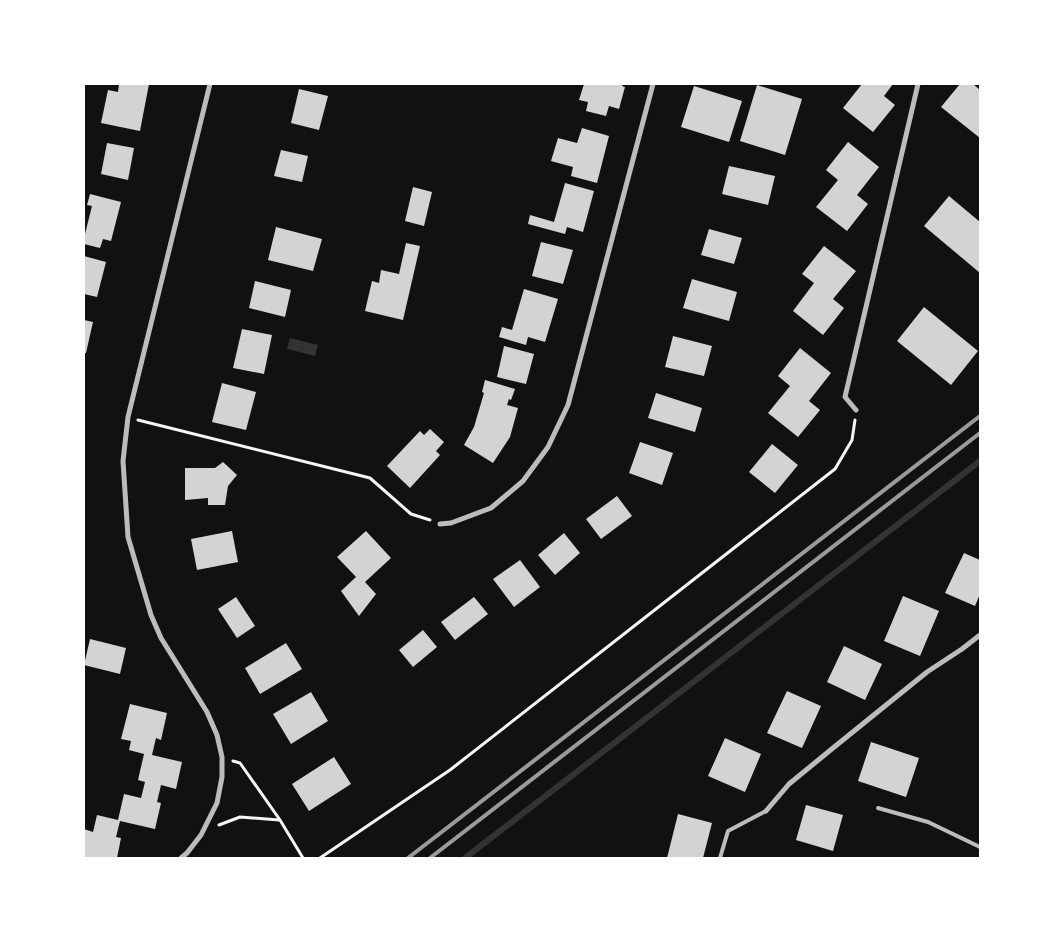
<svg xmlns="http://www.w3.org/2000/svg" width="1064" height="942" font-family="'Archivo Narrow',sans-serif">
<rect width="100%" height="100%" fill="#111"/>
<path fill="#333" d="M290,338l28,7 -3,11 -28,-7z"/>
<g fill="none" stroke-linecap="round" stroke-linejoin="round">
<path stroke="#333" stroke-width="6" d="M465,858l515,-397"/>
</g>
<path fill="#d3d3d3" d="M119,84h30l-9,47 -39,-8 7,-33 10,2z
M584,84h39l-1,2 3,1 -6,22 -10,-3 -3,10 -20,-5 2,-9 -9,-2z
M862,84h31l-9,12 11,9 -22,27 -30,-24z
M960,84h13l7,6v48l-39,-31z
M757,85l45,14 -17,56 -45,-14z
M694,86l48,15 -13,41 -48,-15z
M299,89l29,7 -9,34 -28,-7z
M582,128l27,8 -12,47 -26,-7 2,-9 -22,-6 7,-23 19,5z
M848,142l31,25 -22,28 11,9 -21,27 -31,-24 22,-27 -12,-10z
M107,143l27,5 -6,32 -27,-6z
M281,150l27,6 -6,26 -28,-6z
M729,166l46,10 -7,29 -46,-11z
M565,183l29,8 -11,41 -16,-5 -2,7 -37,-10 2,-9 24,7z
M413,187l19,5 -8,34 -19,-5z
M90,194l31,8 -10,39 -8,-2 -3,9 -16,-4v-10h1l7,-28 -5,-1z
M949,196l31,26v51l-56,-47z
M276,227l46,12 -9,32 -45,-11z
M709,229l33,9 -8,26 -33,-9z
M541,242l32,8 -10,34 -31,-8z
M406,243l14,3 -17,74 -38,-9 7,-30 7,2 2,-13 18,4z
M824,246l32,25 -23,28 11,9 -21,27 -30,-24 21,-28 -12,-9z
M84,256l22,6 -9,35 -13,-3z
M692,279l45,13 -8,29 -46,-13z
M255,281l36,9 -6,27 -36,-9z
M524,289l34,10 -13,43 -17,-5 -2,8 -27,-8 3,-10 10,3z
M924,307l54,44 -27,34 -54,-44z
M84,320l9,2 -7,31h-2z
M242,329l30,6 -8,39 -31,-6z
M673,336l39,10 -8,30 -39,-9z
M504,346l30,8 -8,30 -29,-7z
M800,348l31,25 -22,28 11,9 -22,27 -30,-24 22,-27 -12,-10z
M485,380l30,9 -4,11 -2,-1 -2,6 11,3 -8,29 -17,26 -29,-18 10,-18 10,-34 -2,-1z
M222,383l34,9 -10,38 -34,-8z
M656,393l46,15 -7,24 -47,-14z
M430,429l14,13 -8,9 4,4 -30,33 -23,-22 33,-35 4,4z
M640,442l33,11 -11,32 -33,-12z
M772,444l26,21 -23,28 -26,-21z
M223,462l14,13 -9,11 -3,19h-17v-7l-23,2v-32h30z
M617,496l15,20 -31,23 -15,-20z
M232,531l6,31 -41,8 -6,-31z
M366,531l25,27 -26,24 11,12 -17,22 -18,-25 15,-14 -19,-20z
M564,533l16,20 -25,22 -17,-20z
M964,553l16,7v34l-5,12 -30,-13z
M520,560l20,27 -26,20 -21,-28z
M903,596l36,15 -19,45 -36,-15z
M236,597l19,29 -18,12 -19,-29z
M474,597l14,17 -33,26 -14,-18z
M423,630l14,17 -24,20 -14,-17z
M90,639l36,9 -6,26 -36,-9z
M286,643l16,26 -42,25 -15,-26z
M844,646l38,18 -17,36 -38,-18z
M787,691l34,15 -19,42 -35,-15z
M311,692l17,29 -37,23 -18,-30z
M130,704l37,9 -6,27 -5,-2 -4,17 30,7 -6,27 -15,-4 -4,17 4,1 -6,26 -35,-8 -4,16 5,1 -4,20h-33v-29l9,3 4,-17 21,5 6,-26 17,4 4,-16 -7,-2 6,-26 -15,-4 2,-9 -10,-2z
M725,738l36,16 -16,38 -37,-16z
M871,742l48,16 -13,39 -48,-16z
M334,757l17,27 -42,27 -17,-27z
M806,805l37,10 -10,36 -37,-11z
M678,814l34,9 -9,35h-36z"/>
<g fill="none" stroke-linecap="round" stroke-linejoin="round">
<path stroke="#f5f5f5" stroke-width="3" d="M138,420l232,58 41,36 19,6
M233,761l7,2 40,57 23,38
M219,825l21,-8 39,3
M320,858l130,-88 385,-301 17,-29 3,-20"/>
<path stroke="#bcbcbc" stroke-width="4" d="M878,808l50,14 52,25
M720,858l8,-27 38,-20"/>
<path stroke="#bcbcbc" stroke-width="5" d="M856,410l-11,-13 73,-313
M440,524l11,-1 40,-15 32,-27 25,-34 20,-42 85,-321
M766,811l23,-27 44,-36 94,-76 35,-23 18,-14
M181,858l6,-5 14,-18 16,-32 5,-26v-20l-5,-22 -10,-23 -46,-74 -10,-23 -23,-78 -5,-76 5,-44 82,-333"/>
<path stroke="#9a9a9a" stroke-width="4" d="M408,858l572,-442
M430,858l550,-425"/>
</g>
<rect width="1064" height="942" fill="none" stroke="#ffffff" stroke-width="170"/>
</svg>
